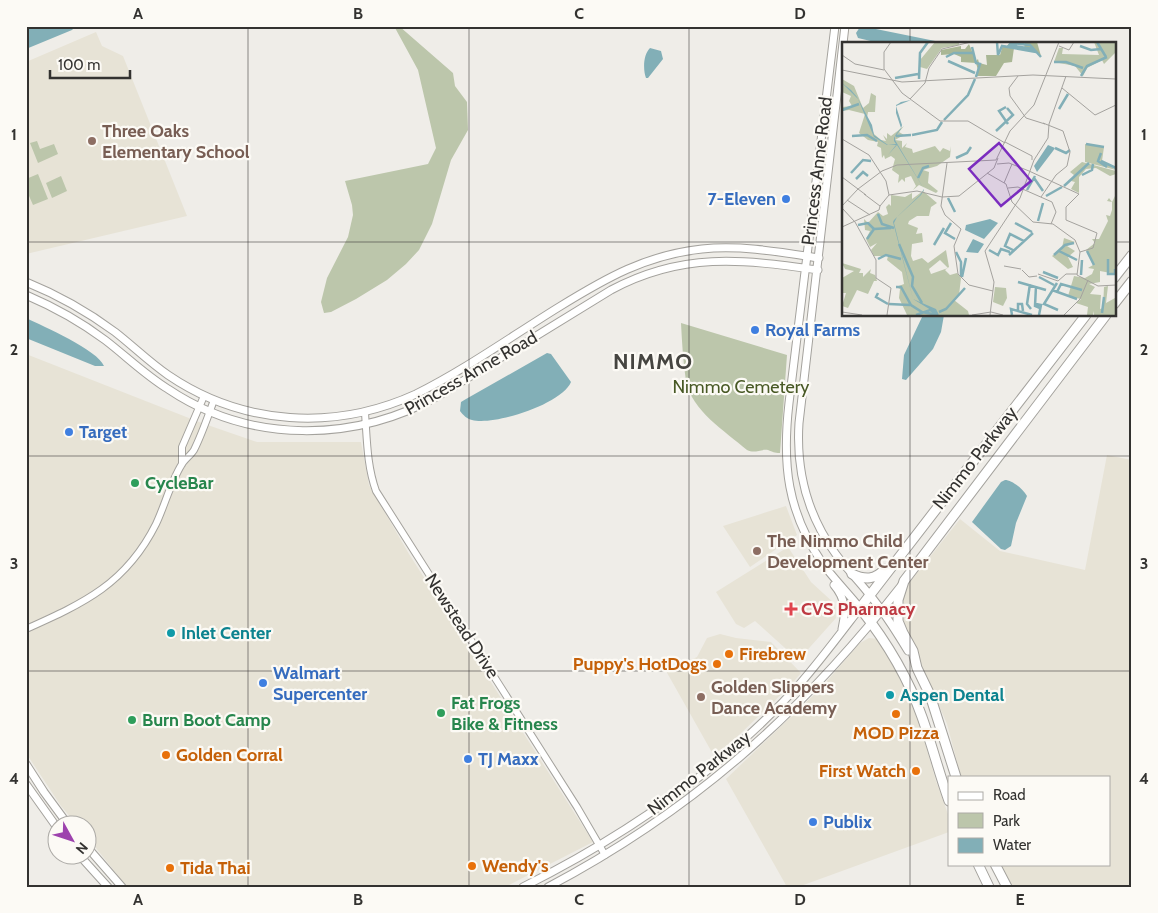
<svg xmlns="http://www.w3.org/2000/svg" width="1158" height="913" font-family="Cabin,sans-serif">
<rect width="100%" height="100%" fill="#efede8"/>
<path fill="#e7e3d6" d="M96,32l6,14 21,10 64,160 -161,38v-192z
M26,354l173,68 58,20h104l8,43 40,69 184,288 -88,45h-378l-39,-49v-12l-11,-1 -16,-19 -35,-53z
M1107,455l25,5v427h-119l-13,-23h109v-87h-148l-14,-53 -43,-100 -3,-18 5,-19 54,-68 40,32 85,19z
M786,506l11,29 -47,32 -27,-41z
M788,547l23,35 24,22 1,14 -34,38 -17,-8 -30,-27 -11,7 -8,-4 -20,-32z
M720,634l16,4 35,4 30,31 -11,13 -51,49 -25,21 -48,-85 31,-14 10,-19z
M869,638l9,1 19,31 10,22 9,20 20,69 13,36v15l-151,55h-11l-61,-108 94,-90 40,-46z"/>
<path fill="#bcc6ab" d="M394,26h5l54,47 2,13 12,16 1,28 -17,30 -19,64 -13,26 -13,14 -19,16 -31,19 -25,13 -7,1 -3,-11 6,-24 21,-41 5,-22 -1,-10 -7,-24 83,-17 8,-16 -18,-78z
M37,141l3,8 14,-5 4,10 -20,9 -8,-20z
M38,174l10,25 -15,6 -7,-16v-10z
M61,176l6,15 -15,7 -6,-15z
M681,323l106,32 -7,98c-6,0 -7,-1 -12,-3 -8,-1 -13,4 -21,0 -22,-19 -55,-39 -61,-69 -3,-19 -4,-39 -5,-58z"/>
<path fill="#82afb7" d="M31,26h45l-4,4 -46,19v-21z
M860,27l11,1 79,16h-67l-25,-6 -2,-5z
M650,48l11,3 2,8 -15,19h-2c-3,-8 -3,-23 4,-30z
M923,315h21l-3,17 -8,17 -27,31 -4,-1 2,-24z
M26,318c17,8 72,32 78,48h-9l-69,-28z
M547,353l4,1 20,28c-9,22 -77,44 -99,38 -5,-1 -9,-5 -12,-9l1,-9 5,-3z
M1005,480c7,0 18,9 22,16l-11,27 -5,23 -6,4 -4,-1 -29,-27 29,-40z"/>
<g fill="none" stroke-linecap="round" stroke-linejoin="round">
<defs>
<path id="tertiary" d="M365,413c2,27 2,53 11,78l201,316 28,48
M182,464v-17l22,-51
M26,629c58,-26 100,-45 130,-105 9,-19 15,-43 26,-60 3,-5 9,-9 12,-14 8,-16 14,-34 20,-50"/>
<path id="secondary" d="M845,26l-46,397c-3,47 8,91 36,130 10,14 23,27 34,41 15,18 27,37 39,57
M26,282c32,13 62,30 89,50 18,14 34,30 53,43 75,51 167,56 248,19 50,-25 96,-58 143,-87 47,-29 87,-52 143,-58 39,-4 78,3 117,9
M26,295c28,12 55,27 79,45 21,16 40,35 63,49 82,55 187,54 272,6l171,-105c71,-38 130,-31 207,-20
M834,585c12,14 12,27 8,44
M26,764l18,28 25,34
M26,784l32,45
M88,848l34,39
M80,856l28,31
M523,887c102,-51 198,-117 275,-201 22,-25 42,-52 62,-78 -12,-15 -26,-29 -37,-44 -36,-52 -41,-100 -34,-161l46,-377
M548,887c144,-76 253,-173 353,-301"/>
<path id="trunk" d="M1114,278l18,-23
M1114,304l18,-23
M852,574c13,6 23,6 33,-5
M956,777l-26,-82 -13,-27 -4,-17 -10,-18 -5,-12v-21l6,-19 202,-266
M949,801c-10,-28 -17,-56 -27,-84 -14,-40 -36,-76 -62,-109l226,-293
M978,864l11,23
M995,864l12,23"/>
</defs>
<use href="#tertiary" stroke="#a4a29d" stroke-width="8"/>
<use href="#secondary" stroke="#a4a29d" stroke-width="9"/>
<use href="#trunk" stroke="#a4a29d" stroke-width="11"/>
<use href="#tertiary" stroke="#fff" stroke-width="6"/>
<use href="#secondary" stroke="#fff" stroke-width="7"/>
<use href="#trunk" stroke="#fff" stroke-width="9"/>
</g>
<path fill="none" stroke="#333230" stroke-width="1" stroke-opacity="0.55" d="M248,26v861M469,26v861M689,26v861M910,26v18M26,242h817M1114,242h18M910,315v572M26,456h1106M26,671h1106"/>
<g fill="#8d6e63" stroke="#fcfaf5" stroke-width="2">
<circle cx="92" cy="141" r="5"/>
<circle cx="757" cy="551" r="5"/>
<circle cx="701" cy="697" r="5"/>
</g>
<g fill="#3f7fe0" stroke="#fcfaf5" stroke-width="2">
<circle cx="786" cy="199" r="5"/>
<circle cx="755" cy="330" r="5"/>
<circle cx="69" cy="432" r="5"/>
<circle cx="263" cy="683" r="5"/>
<circle cx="468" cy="759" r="5"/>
<circle cx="813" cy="822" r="5"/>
</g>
<g fill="#2e9e5b" stroke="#fcfaf5" stroke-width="2">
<circle cx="135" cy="483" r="5"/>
<circle cx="441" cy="713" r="5"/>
<circle cx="132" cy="720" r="5"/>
</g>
<path fill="#e0444e" stroke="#fcfaf5" stroke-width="2" d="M788.5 601.5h5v5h5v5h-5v5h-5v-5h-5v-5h5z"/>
<g fill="#0f9aa8" stroke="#fcfaf5" stroke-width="2">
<circle cx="171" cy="633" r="5"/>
<circle cx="890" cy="695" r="5"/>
</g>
<g fill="#e8710a" stroke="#fcfaf5" stroke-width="2">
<circle cx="729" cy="654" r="5"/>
<circle cx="717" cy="664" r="5"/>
<circle cx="896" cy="714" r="5"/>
<circle cx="166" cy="755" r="5"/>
<circle cx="916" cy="771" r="5"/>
<circle cx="472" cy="866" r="5"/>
<circle cx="170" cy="868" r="5"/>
</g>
<g text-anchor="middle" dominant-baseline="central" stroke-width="4.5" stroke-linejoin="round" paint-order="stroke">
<g font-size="18" font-weight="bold" fill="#785e54" stroke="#fcfaf5" text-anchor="start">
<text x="102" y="131">Three Oaks<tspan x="102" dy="21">Elementary School</tspan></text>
<text x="767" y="541">The Nimmo Child<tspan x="767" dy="21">Development Center</tspan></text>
<text x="711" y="687">Golden Slippers<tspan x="711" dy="21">Dance Academy</tspan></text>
</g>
<g font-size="18" fill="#333230" stroke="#fcfaf5">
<text transform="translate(817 171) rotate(-83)">Princess Anne Road</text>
<text transform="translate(471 373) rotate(-30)">Princess Anne Road</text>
<text transform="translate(975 458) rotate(-52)">Nimmo Parkway</text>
<text transform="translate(462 626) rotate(57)">Newstead Drive</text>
<text transform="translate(699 773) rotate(-38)">Nimmo Parkway</text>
</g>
<g font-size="18" font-weight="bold" fill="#366cbe" stroke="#fcfaf5" text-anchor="start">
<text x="776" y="199" text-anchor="end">7-Eleven</text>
<text x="765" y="330">Royal Farms</text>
<text x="79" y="432">Target</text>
<text x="273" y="673">Walmart<tspan x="273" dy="21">Supercenter</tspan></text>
<text x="478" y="759">TJ Maxx</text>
<text x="823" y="822">Publix</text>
</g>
<g font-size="18" fill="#485925" stroke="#fcfaf5">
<text x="741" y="387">Nimmo Cemetery</text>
</g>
<g font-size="18" font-weight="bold" fill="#27864d" stroke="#fcfaf5" text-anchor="start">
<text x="145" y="483">CycleBar</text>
<text x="451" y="703">Fat Frogs<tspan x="451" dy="21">Bike &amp; Fitness</tspan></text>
<text x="142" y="720">Burn Boot Camp</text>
</g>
<g font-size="18" font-weight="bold" fill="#be3a42" stroke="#fcfaf5" text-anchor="start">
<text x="801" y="609">CVS Pharmacy</text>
</g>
<g font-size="18" font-weight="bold" fill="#0d838f" stroke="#fcfaf5" text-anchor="start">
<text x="181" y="633">Inlet Center</text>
<text x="900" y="695">Aspen Dental</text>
</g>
<g font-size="18" font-weight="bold" fill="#c56008" stroke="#fcfaf5" text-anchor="start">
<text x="739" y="654">Firebrew</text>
<text x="707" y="664" text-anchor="end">Puppy's HotDogs</text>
<text x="896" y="733" text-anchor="middle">MOD Pizza</text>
<text x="176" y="755">Golden Corral</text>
<text x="906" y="771" text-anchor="end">First Watch</text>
<text x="482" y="866">Wendy's</text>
<text x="180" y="868">Tida Thai</text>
</g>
<g font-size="22" font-weight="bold" letter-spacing="1" fill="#464541" stroke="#fcfaf5">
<text x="653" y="361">NIMMO</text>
</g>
</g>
<g transform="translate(842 42)">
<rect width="274" height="274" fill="#efede8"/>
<path d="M93,0h24v3l-17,3 -15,21 -7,-2v-7zM252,0l22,1v9l-12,12 -2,-4 -15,8 -4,8 -8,-10 -21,-4 5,-14h4l-1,6 37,1zM0,37l12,7 9,22 6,-5 2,-10 5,3 -1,16h-7l-1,6 7,16 7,6 5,1 -3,-6 4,4v-6l4,3 13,-10 -5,6 5,3 -9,5 7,1v7l5,-5 -2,4 7,2 1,4 22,-7 5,6 3,-4 7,3 1,-5 -1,11 -13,9 -14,4 6,2 -1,11 10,8 -2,2 -17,-8 -6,5 3,-4 -5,-10 -6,2v4l-3,-3 -4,4 1,-8 -7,-5 3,-11 -4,-3 -6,3 -1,-4 -2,3 -1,-10 -4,-2 1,-4 -10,-2 -9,-7 6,-19 -16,-4 -7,1v-4l10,-1 -3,-5 2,-5 -9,-4zM243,102l19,3 -2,14 14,9 -31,-8zM240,120l34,9v3l-6,2 -14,-8 -10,1 -7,8v16l-8,-4 4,-7 -4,-1 3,-6 -4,-3zM81,149l14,12 -6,4 -2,9h-12l-8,5 -1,3 10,4 -2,6 6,-1 1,9 -11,2 -1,12 2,5 9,-3 6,5 18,-13 3,17 -4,3 5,5 7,-2 4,5 -2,17 -5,5 14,11 1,4h-62l-8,-17 1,-9 -4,-2 8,-3 -2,-12 -15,-12 1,-4h-14l-3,-6 6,-7 -7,4 -4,-8 4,-8 -5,-1 -1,-11 4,4 10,-11 5,4 5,-2 -2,-7 3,-3 2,2v-11l14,2 7,-4v6zM98,218l8,8 -17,6 -2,-5zM274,152v80l-16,-3v11l-11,2 6,3 -5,7 11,1 -1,14 3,-1 1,-21 4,-1 -2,17 9,-5 1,17h-22l-1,-4v4h-6l1,-8 -12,-4 5,-4 -13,-3 6,-20 11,2 7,-4 2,-5 -6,-1 5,-3 -7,-15 9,-7 -3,-4h7l9,-18 -2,-6 4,1 2,-6v-8l-5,-1 2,-3 3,4zM222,196l11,4 -8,4 8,5 -7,6 5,10 -5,2 -16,-13 10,-8zM0,221l19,6 -2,4h4v4l8,-8 -1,4 5,2 2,6h-3l-6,13 -11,-4 -9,18 -6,-2 4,-13h-4v-15l12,-7 -9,-2zM153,245l11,1 1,10 -4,8 -10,-4z" fill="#bcc6ab" fill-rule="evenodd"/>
<path d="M168,0l1,6 13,1 1,-7h12l4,14 -5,-4 -22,-4 -2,14 -8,1 -8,13h-21l3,-6 -2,-7 -15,-1v-5l-7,-3 -13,1v-5l20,-4v3h4l4,-5 7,17 2,-2 1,4 8,2 -1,-10h14l3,-10 4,1z" fill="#aab795"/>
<path d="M0,41l9,7 6,7 15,28 2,10 14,10 8,-1 -2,-3v-3l2,-4 5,-6 -5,-15v-8l2,-1 3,-2 10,-2 -15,6 6,19 -1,4 -6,8v3l29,49v1l-3,5 -24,22 -3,6 19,76 23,10 3,6 -26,-16 -20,-77 1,-2 5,-5 21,-20 4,-6 -27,-44 -9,10 8,-10h-9l-13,-8 -16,-38zM206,103l7,3 -2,3 -16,21 -3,-6zM148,177l8,4 -14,16 -19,-9 1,-5zM131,197l11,5 -6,9 -12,-1z" fill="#82afb7"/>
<path fill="none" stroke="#82afb7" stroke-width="2.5" d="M155,0l1,13 4,-9 34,6M255,0l9,15M167,3l24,4M238,4l11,4 10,-1M130,5l4,16 4,1 -4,13M166,5l3,-4 19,2 11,12M104,15l8,-4h19M106,19l27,12M212,20h12l17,6M239,34l6,-10 20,-9M53,36l23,-4M77,37l1,-26 8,-11M164,65l-7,4 9,13M217,67l9,-15M0,68l17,-6M102,78l24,-25 7,-16M154,89l17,-16 -6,-7M70,93l25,-5 5,-8M10,94l15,-1 10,6M54,94l15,-1M244,102l18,3M213,106l11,5 4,-3M259,111l-3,8 9,6M114,116l11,-5 4,-6M259,119l15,7M9,131l12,-13 8,1M240,133l10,-5 1,-6M76,136l5,-10 6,-2M192,136l9,13M14,137l7,-7 5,4M222,144l25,-23M185,148l8,-14M204,154l16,-9M106,156l7,14M36,172l4,10 12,4M196,179l5,-18M109,181l-6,10 10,6M173,181l17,9M16,183l10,-2 6,6M25,197l7,-10 17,-1M57,202l14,33 -1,9 10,17M92,203l10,-17M147,208l9,5 3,-6 9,3M171,208l-8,-4 5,-12 14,7M217,209l18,9M245,209l7,14M114,210l5,10v15M167,213l24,-22M212,213l11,-10 9,-2M36,217l8,-4 15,4M266,217v15h7v-5M201,230l15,6M239,233l1,-15M120,235l4,-19M197,235l15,8M176,240l28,8M215,241l-13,21 14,6M188,242l-3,20 4,5M194,244l-1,20 5,2M54,245h5l10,18 11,7 16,3M210,248l25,9M215,250l4,-8 21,6M36,251l-2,4 12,7M47,262l21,1M194,262l5,1 -2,10M176,268v-6h4l1,7M97,270l7,-3 19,-21M260,271l2,-16M74,273l14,-5 7,4M170,273l-1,-6 21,6"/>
<path fill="none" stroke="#a4a29e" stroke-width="1" d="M49,0l-7,10v17l18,24 38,28h28l37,22M217,4l10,4 5,-8M0,13l13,9 29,6M0,28l60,12 131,-7 83,4M176,34l-9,12 1,8 16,22 19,6M220,46l33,27 21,-10M68,57l15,-16 4,-15 13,-19 29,-7M0,97l27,16 17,26 3,14M163,100l27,14v4M105,121l-6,43 4,9 16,14 -7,17 4,28 11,11 24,6M155,122l12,-1 20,8M187,129l50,23 -13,13v13l31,13 -4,15 -13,4M145,131l19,11 6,18 21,20 20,2 22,16 5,12 -3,23 21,11 18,-1M0,135l16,12 -16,17M162,141l8,-19M166,146l10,-1 34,15 4,10 -5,12M24,153l-8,-6 24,-18 15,-6 99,-5 14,-29 24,-26 25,-63M199,155l15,-22 11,-9 3,-14 -7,-21 -20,-8M5,158l23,15M38,164l9,-11 28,-4 25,6 17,-1 35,-28 4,-10M0,166l13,14M13,180l21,38v18l15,10 -4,27M0,185l37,-17 1,-4 -16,-12M162,224l17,3M180,228l7,7 8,-1M196,232l20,7 8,-7h11M0,270l20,3M130,273l19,-3 12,3M148,273l4,-33 -9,-31 35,-53 14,-38 14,-22 1,-14 17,-48M222,273l16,-16 8,-19"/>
<path fill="#7b2cbf" fill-opacity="0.15" stroke="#7b2cbf" stroke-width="2.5" d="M157,101l32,38 -30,25 -32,-37z"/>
<rect width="274" height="274" fill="none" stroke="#333230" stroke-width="2.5"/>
</g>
<rect width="1158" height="913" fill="none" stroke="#fcfaf5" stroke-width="55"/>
<rect x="948" y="776" width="162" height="90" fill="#fcfaf5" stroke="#acaaa6"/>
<rect x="958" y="792" width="25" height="8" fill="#ffffff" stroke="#acaaa6"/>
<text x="993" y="800" font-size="15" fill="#333230">Road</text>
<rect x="958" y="813" width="25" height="15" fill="#bcc6ab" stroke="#acaaa6"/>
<text x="993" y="826" font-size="15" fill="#333230">Park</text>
<rect x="958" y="838" width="25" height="15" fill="#82afb7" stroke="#acaaa6"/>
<text x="993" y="850" font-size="15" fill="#333230">Water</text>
<g transform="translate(72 840) rotate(130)"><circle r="24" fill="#fcfaf5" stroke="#acaaa6"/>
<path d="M0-4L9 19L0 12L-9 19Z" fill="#9d42ad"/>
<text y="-8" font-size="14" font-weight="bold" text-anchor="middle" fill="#333230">N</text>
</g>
<path d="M50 70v8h80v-8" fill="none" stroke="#333230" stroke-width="2.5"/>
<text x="58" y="70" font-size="15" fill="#333230" stroke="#fcfaf5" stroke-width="4" paint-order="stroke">100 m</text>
<rect x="28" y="28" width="1102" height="858" fill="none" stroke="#333230" stroke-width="2"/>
<g font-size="16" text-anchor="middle" font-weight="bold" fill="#333230">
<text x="138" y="19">A</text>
<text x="358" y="19">B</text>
<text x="579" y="19">C</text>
<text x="800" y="19">D</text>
<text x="1020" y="19">E</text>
<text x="14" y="140">1</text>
<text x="1144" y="140">1</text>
<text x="14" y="355">2</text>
<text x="1144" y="355">2</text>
<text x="14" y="569">3</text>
<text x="1144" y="569">3</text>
<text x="14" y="784">4</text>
<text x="1144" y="784">4</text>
<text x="138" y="905">A</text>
<text x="358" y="905">B</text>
<text x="579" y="905">C</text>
<text x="800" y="905">D</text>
<text x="1020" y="905">E</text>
</g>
</svg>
